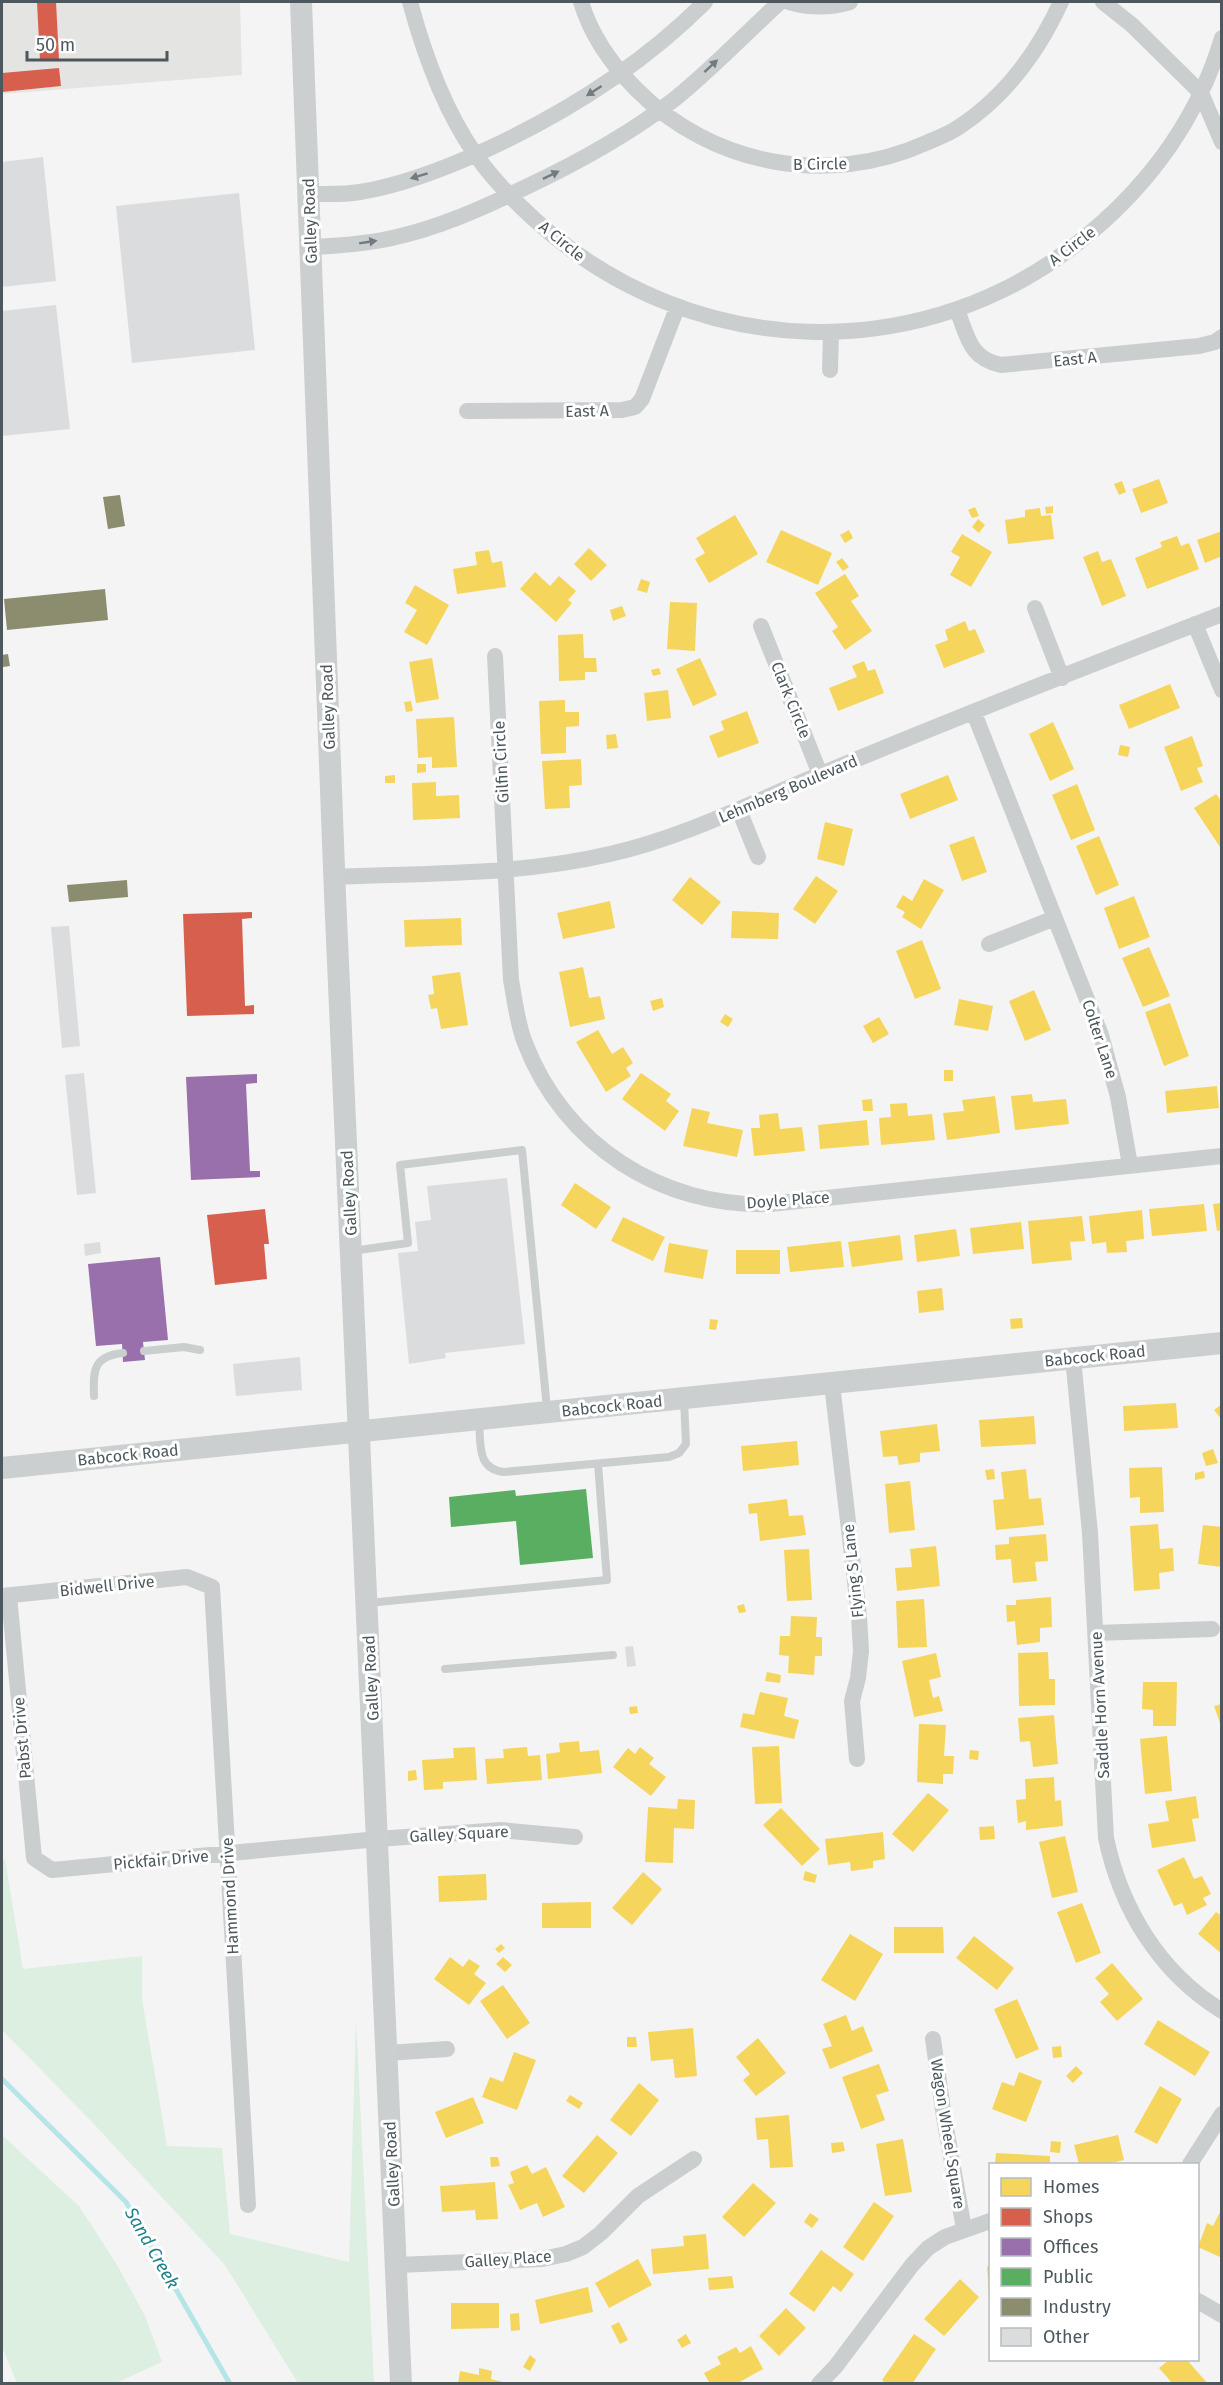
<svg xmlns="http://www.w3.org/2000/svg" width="1223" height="2385" font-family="'Fira Sans',sans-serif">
<rect width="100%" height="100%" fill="#f4f4f4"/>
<path fill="#e4e4e2" d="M2,2h238l2,73 -240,19z"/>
<path fill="#dcefe1" d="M5,1859l18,110 119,-13v43l25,147 55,2 8,86 119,28 7,-242 18,363h-76l-73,-118 -134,-144 -89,-91v-170z
M2,2135l77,71 38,59 28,51 17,46 -46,21h-99l-15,-36z"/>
<path fill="#f6d55c" d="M1159,479l9,24 -27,10 -9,-24z
M1122,481l4,11 -7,3 -5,-11z
M1053,506v7l-7,1 -1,-7z
M975,507l4,9 -7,2 -4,-8z
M1040,508l1,8 10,-1 3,24 -46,5 -3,-24 20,-3v-7z
M735,515l23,39 -49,29 -14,-24 10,-6 -9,-15z
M978,519l7,6 -6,8 -7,-6z
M781,530l51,23 -14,32 -52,-23z
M849,530l4,8 -8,5 -5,-8z
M1222,531v25l-17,7 -8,-23z
M962,534l30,18 -21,35 -21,-12 10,-18 -9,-5z
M1177,536l4,10 8,-3 10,26 -52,20 -12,-31 27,-11 -2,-5z
M589,548l18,17 -16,16 -17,-17z
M489,550l3,13 10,-2 4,26 -49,7 -4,-25 24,-4 -2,-13z
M1098,551l4,11 9,-3 15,37 -24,10 -19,-49z
M842,558l7,9 -6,4 -7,-9z
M535,572l15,14 9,-10 17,15 -8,9 4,3 -16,19 -36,-33z
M845,574l14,22 -8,5 21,30 -27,19 -13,-19 6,-4 -23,-34z
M641,579l9,3 -3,11 -10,-3z
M415,585l34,20 -22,40 -23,-13 13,-22 -12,-7z
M670,602l27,1 -2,48 -28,-2z
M622,606l4,10 -13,5 -3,-11z
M965,621l4,10 6,-2 10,23 -41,16 -9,-23 13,-5 -3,-10z
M583,634l1,24h12l1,14h-12v8l-26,1 -1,-46z
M432,658l7,41 -23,4 -7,-41z
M700,658l17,37 -24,11 -17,-37z
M864,661l4,10 7,-2 9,24 -46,18 -9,-23 28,-11 -5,-11z
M659,668l2,6 -8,2 -2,-6z
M1170,684l10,24 -51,21 -10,-24z
M668,690l3,28 -24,3 -3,-28z
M565,700v12h14v14l-13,1v26l-25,1 -2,-53z
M411,701l2,10 -7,1 -2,-10z
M747,711l12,32 -41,15 -9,-22 15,-6 -3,-9z
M454,717l3,50 -25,1v-11l-14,1 -2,-39z
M1053,722l21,47 -24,12 -21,-47z
M616,734l2,14 -11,1 -1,-14z
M1192,736l11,30 -6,2 6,14 -22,9 -17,-44z
M1120,745l10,2 -2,10 -10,-2z
M581,759l1,26 -13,1 1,22 -25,1 -3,-48z
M417,764h9v8l-9,1z
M395,775v8h-10v-7z
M948,775l10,25 -48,19 -10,-25z
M436,782v14l23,-1 1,23 -47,2 -1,-37z
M1077,784l18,46 -24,10 -19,-45z
M1216,794l6,8v48l-28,-42z
M825,822l28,7 -9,37 -27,-7z
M974,836l13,36 -25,9 -13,-36z
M1099,836l20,49 -23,10 -20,-49z
M816,876l22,15 -23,33 -22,-15z
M690,877l31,25 -19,23 -30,-25z
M924,879l20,11 -23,39 -19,-12 3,-5 -9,-5 7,-12 9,6z
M1134,896l16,41 -31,12 -15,-41z
M610,901l5,27 -52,11 -6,-26z
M732,911l47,2 -1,26 -47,-1z
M461,918l1,27 -57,2 -1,-27z
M922,940l19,49 -26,10 -19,-48z
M1149,947l21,49 -27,11 -21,-49z
M583,967l6,31 11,-2 5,23 -35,8 -11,-55z
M460,972l8,53 -27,4 -4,-21 -6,1 -3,-14 6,-1 -2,-18z
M1034,990l17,40 -26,11 -16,-40z
M662,998l2,9 -11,4 -3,-10z
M959,999l34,7 -5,25 -34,-6z
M1170,1003l19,53 -25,10 -19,-54z
M725,1014l8,5 -5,8 -8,-5z
M879,1017l10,17 -16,9 -10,-17z
M598,1030l14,24 11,-7 10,16 -7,5 5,8 -25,16 -30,-50z
M944,1070h9v11h-9z
M641,1073l30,21 -5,7 13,10 -14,20 -43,-32z
M1217,1086l2,22 -52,5 -2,-22z
M1032,1094l1,8 33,-3 3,25 -54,6 -4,-34z
M995,1096l5,37 -53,7 -4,-27 21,-2 -2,-11z
M872,1099l1,12h-10l-1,-11z
M907,1103l1,13 24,-2 3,26 -54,5 -2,-27 12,-1 -1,-13z
M692,1108l18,4 -3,11 36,7 -6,27 -54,-11z
M778,1113l2,16 22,-2 3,24 -51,5 -3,-28h9l-1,-13z
M867,1120l2,25 -49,4 -2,-24z
M575,1183l36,24 -15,22 -35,-24z
M1222,1203v27l-5,1 -4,-27z
M1204,1204l3,27 -55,5 -3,-27z
M1142,1210l2,29 -18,2 1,11 -20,1 -1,-11 -14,2 -3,-28z
M1082,1216l3,25 -15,1 2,18 -40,4 -4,-43z
M623,1217l42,20 -12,24 -42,-20z
M1021,1222l3,27 -51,5 -3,-26z
M956,1229l4,27 -43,6 -3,-27z
M900,1235l3,25 -51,7 -4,-25z
M841,1241l3,26 -54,5 -3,-25z
M669,1243l39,7 -5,29 -39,-7z
M736,1250h44v24h-44z
M942,1288l2,22 -25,3 -2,-22z
M1022,1318l1,10 -12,1 -1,-10z
M710,1319l8,1 -2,10 -7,-1z
M1176,1403l2,25 -54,3 -1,-25z
M1222,1404v16l-8,-10z
M1034,1416l2,28 -55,3 -2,-27z
M937,1424l3,27 -20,2v9l-21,3 -2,-9 -14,1 -3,-26z
M797,1441l2,24 -56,6 -2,-25z
M1213,1449l5,14 -12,3 -4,-13z
M1162,1467l2,45 -24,1v-16l-10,1 -1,-30z
M994,1469l1,10 -8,1 -2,-10z
M1026,1469l3,30 12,-1 3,27 -48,5 -3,-30 11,-1 -3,-27z
M1204,1471l1,7 -10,2v-7z
M910,1481l5,49 -26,3 -4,-49z
M787,1499l2,17 14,-1 3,20 -46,6 -3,-28 -8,1 -1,-10z
M1158,1524l2,25 13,-1 1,23 -15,2 1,16 -26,2 -4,-65z
M1203,1525l19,2v40l-24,-3z
M1046,1534l2,27 -13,1 2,19 -24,2 -2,-24 -15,1 -1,-15 14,-1v-7z
M936,1546l4,40 -43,5 -2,-23 17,-1 -2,-18z
M809,1549l3,51 -25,1 -3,-51z
M1051,1597l1,30 -12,1v14l-23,3 -2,-24 -8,1 -1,-17h10v-5z
M924,1599l3,48 -29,1 -2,-47z
M744,1604l2,8 -7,1 -2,-7z
M791,1616l26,1 -1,20h6v19h-7l-1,19 -26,-2 1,-17 -10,-1 1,-19h10z
M1048,1652l1,27h6v26l-36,1 -1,-53z
M936,1653l5,24 -12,3 4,18 6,-2 4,15 -29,6 -12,-56z
M767,1672l14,3 -1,8 -15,-2z
M1143,1682h34l-1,44h-23v-16l-11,-1z
M760,1692l28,6 -4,18 15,4 -5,19 -54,-12 3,-14 11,2z
M1222,1704v22h-1l-7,-20z
M637,1706l1,7 -8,1 -1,-7z
M1054,1715l4,49 -25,3 -3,-26 -10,1 -2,-24z
M919,1724l27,1 -2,31h10l-1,18h-10v10l-26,-2z
M1167,1736l5,55 -27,3 -5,-55z
M579,1741l1,11 19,-2 3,23 -54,6 -2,-25 14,-2 -1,-9z
M779,1746l3,57 -27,1 -3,-57z
M475,1747l2,33 -34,2v7l-19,1 -2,-30 32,-2 -1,-10z
M527,1747l1,9 12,-1 2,25 -55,4 -2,-25 19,-1 -1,-9z
M640,1747l14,11 -5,6 17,13 -15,19 -38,-29 15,-19 7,6z
M970,1750l9,1 -1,9 -9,-1z
M416,1770l1,10 -9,1v-10z
M1054,1777l1,24 6,-1 2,26 -37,4v-9l-8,2 -2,-23 10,-1 -1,-20z
M928,1793l21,17 -36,42 -21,-18z
M1196,1796l3,22 -7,1 4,22 -44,7 -4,-24 21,-3 -4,-20z
M678,1799l17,1 -1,29 -20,-1 -1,35 -28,-1 3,-55 29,2z
M781,1808l39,41 -18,17 -39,-41z
M994,1826l1,13 -15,1 -1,-13z
M883,1832l2,27 -12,2v7l-22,3 -1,-9 -22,3 -3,-26z
M1065,1836l13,56 -26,6 -13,-56z
M1184,1857l10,22 8,-3 9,18 -8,4 4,7 -20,10 -5,-12 -8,3 -17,-36z
M805,1871l12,4 -2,8 -12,-3z
M643,1872l19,17 -30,36 -20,-17z
M486,1874l1,26 -48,2 -1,-26z
M591,1902v26h-49v-25z
M1082,1903l19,50 -25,10 -19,-51z
M1216,1912l6,4v38l-24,-20z
M894,1927h49l1,26h-50z
M850,1934l33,20 -28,47 -34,-21z
M974,1936l40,32 -17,22 -41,-32z
M501,1944l4,4 -6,5 -4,-4z
M450,1957l13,10 6,-8 11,7 -6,8 12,9 -17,22 -35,-26z
M503,1957l9,8 -7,7 -9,-8z
M1112,1963l31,36 -26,22 -17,-19 9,-8 -14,-16z
M503,1985l27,38 -23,16 -27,-38z
M1017,1999l22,50 -23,10 -22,-50z
M846,2015l6,16 11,-5 10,25 -43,18 -8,-20 10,-3 -9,-22z
M1158,2020l52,32 -15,24 -51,-32z
M693,2028l4,48 -22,2 -2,-19 -22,2 -3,-29z
M627,2037h9l1,10h-10z
M758,2038l28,35 -30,23 -13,-16 7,-6 -14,-17z
M1061,2046l1,11 -9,1 -1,-11z
M514,2052l22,8 -19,50 -35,-13 8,-20 13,5z
M879,2064l10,27 -13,4 9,25 -24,9 -19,-52z
M1076,2066l7,7 -10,10 -7,-7z
M1019,2072l23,9 -16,41 -34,-13 10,-27 12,4z
M639,2083l20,17 -28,36 -21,-16z
M1160,2086l22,13 -25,45 -23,-12z
M570,2095l13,8 -4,6 -13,-8z
M473,2097l11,26 -38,15 -11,-26z
M789,2115l4,52 -23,1 -2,-29 -11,1 -2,-22z
M597,2135l21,18 -34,40 -22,-17z
M1118,2135l6,25 -17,4h-28l-5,-19z
M903,2139l9,53 -27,4 -9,-52z
M1051,2141l10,1 -1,11 -10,-1z
M843,2142l2,9 -13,2 -1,-10z
M996,2153l54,3v8h-55z
M490,2157h8l2,9 -9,1z
M527,2165l5,9 14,-7 19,40 -22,10 -6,-14 -17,7 -12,-25 6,-2 -4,-11z
M495,2182l3,37 -22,1 -1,-10 -33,2 -2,-26z
M753,2183l23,20 -32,34 -22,-20z
M874,2202l20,14 -31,45 -20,-14z
M1220,2212l2,1v45l-24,-11 9,-24 6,3z
M810,2213l9,6 -7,9 -8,-6z
M706,2234l3,35 -56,5 -2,-25 33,-3 -1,-10z
M821,2250l33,24 -13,18 -8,-6 -19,26 -25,-18z
M638,2259l14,26 -43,23 -14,-25z
M990,2266v25h-1l-2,-24z
M732,2276l2,12 -25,2 -1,-12z
M960,2279l19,18 -35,39 -20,-17z
M588,2287l5,25 -53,12 -5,-24z
M451,2303h48v25l-48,1z
M786,2308l20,20 -27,28 -20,-20z
M519,2313l1,17 -9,1 -1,-17z
M619,2322l9,18 -8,4 -9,-18z
M686,2334l5,9 -9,5 -5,-8z
M914,2334l22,15 -24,35h-26l-4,-4z
M751,2346l12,23 -27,15h-26l-6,-11 17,-9 -4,-7 19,-10 4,6z
M530,2355l6,5 -6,11 -7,-4z
M1169,2360h18l21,24h-35l-14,-16z
M479,2368l13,3 -1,8 20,5h-53l2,-13 19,4z"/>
<path fill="#d6604d" d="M37,2h19l3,58 -19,1z
M59,68l2,18 -59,6v-19z
M252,912v6l-10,1 3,87 9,-1v9l-67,2 -4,-102z
M265,1209l4,35h-5l3,35 -52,6 -8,-70z"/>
<path fill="#9970ab" d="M257,1074v9l-11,1 4,87h10v6l-69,3 -5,-103z
M160,1257l8,83 -25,2 2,18 -22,2 -1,-18 -26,2 -8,-82z"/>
<path fill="#5aae61" d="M586,1489l7,69 -73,7 -4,-44 -65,6 -2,-30 66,-7 1,6z"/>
<path fill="#8c8c6e" d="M120,495l5,31 -17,3 -5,-32z
M105,589l3,31 -101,10 -3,-31z
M8,654l2,12 -7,1 -1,-12z
M127,880l1,17 -59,5 -2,-17z"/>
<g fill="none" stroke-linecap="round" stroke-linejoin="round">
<path stroke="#b6e5e8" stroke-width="5" d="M2,2079l124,123 104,182"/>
</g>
<path fill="#dbdcdd" d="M43,157l13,124 -54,6v-125z
M239,193l16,157 -123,13 -16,-157z
M56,305l14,124 -68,7v-125z
M69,926l11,120 -18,2 -11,-121z
M84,1073l12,120 -19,2 -12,-120z
M507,1178l18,166 -80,9 1,5 -37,6 -11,-111 20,-2 -3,-29 16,-2 -4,-34z
M100,1242l1,11 -16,3 -1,-12z
M300,1357l2,33 -66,6 -3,-32z
M633,1646l3,20 -9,1 -2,-20z"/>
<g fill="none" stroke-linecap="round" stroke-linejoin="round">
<path stroke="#cbcecf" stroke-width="8" d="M352,1251l56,-8 -8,-78 122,-15 25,259
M144,1351l40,-4 16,3
M94,1396c-1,-25 -1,-40 29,-43
M479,1420c2,23 -3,49 25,52l165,-15 10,-4 7,-9 -2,-44
M368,1603l239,-23 -9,-116
M445,1669l168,-14"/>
<path stroke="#cbcecf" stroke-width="16" d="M410,2c14,52 33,106 65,152 17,24 37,45 59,65 157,144 393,152 556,14 62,-52 109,-118 132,-195
M581,2c10,33 31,63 55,87 76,77 192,98 290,54 11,-5 23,-9 33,-16 47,-31 79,-75 102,-125
M789,2c20,6 41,6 61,0
M1103,2l29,23 69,68 21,49
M309,194c17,0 34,1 51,-2 44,-7 89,-25 130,-44 79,-37 153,-84 215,-146
M310,247c27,-1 55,-3 82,-9 46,-10 89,-29 132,-50 53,-25 105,-53 152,-90 37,-30 70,-65 104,-96
M957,310c11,27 12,48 44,55l198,-19 16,-4 7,-5
M830,370l1,-37
M467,411l155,-1 13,-3 7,-8 35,-91
M1035,608l27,70
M1195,624l27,66
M761,626l59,148
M495,656l16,324c4,21 6,43 14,63 39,102 137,165 245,161l452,-48
M974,713l127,322 17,62 12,68
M739,810l19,47
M335,877c91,-4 186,-2 275,-23 74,-17 141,-51 211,-80 132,-55 266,-108 401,-160
M989,944l66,-26
M1073,1358l17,175 16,305c15,71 53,134 116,173
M832,1384l27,232 2,35 -3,27 -6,23 5,58
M2,1596l185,-19 25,10 36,618
M9,1596l25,262 18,12 326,-31 123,-9 74,7
M1096,1633l116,-4
M933,2039l11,78 20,112
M387,2053l60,-4
M1190,2164l32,-50
M397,2265l145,-6 24,-5 17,-7 18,-14 37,-37 56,-37
M1198,2301l24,14
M819,2384l17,-18 76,-101 16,-17 17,-11 45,-16"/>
<path stroke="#cccfd0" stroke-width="22" d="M301,2l34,893 66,1489
M2,1468l1220,-125"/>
</g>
<defs><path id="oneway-solid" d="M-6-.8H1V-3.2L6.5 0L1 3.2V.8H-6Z" transform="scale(1.5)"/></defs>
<g fill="#727b80">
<use href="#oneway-solid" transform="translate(711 66) rotate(-43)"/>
<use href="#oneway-solid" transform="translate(594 91) rotate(147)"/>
<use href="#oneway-solid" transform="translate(551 175) rotate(-26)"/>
<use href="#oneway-solid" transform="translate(419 176) rotate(163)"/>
<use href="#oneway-solid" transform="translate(368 242) rotate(-9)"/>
</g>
<g text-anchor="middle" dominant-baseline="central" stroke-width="6" stroke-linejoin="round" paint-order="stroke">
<g font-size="16" fill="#4c585e" stroke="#fff">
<text transform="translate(820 164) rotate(-1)">B Circle</text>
<text transform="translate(310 221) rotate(-92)">Galley Road</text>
<text transform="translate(562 241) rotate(39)">A Circle</text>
<text transform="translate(1072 246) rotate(-37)">A Circle</text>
<text transform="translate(1075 359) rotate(-6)">East A</text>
<text transform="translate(587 411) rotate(-1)">East A</text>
<text transform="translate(791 700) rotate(68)">Clark Circle</text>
<text transform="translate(328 707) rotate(-92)">Galley Road</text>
<text transform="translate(501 762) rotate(-93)">Gilfin Circle</text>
<text transform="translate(788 789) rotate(-23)">Lehmberg Boulevard</text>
<text transform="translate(1100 1039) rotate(72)">Colter Lane</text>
<text transform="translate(349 1193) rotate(-93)">Galley Road</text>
<text transform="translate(788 1200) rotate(-4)">Doyle Place</text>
<text transform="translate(1095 1356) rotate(-6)">Babcock Road</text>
<text transform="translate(612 1406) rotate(-6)">Babcock Road</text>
<text transform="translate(128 1455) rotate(-6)">Babcock Road</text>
<text transform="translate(853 1571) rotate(-96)">Flying S Lane</text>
<text transform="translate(107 1586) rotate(-6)">Bidwell Drive</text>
<text transform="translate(371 1678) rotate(-93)">Galley Road</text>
<text transform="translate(1100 1705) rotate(-93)">Saddle Horn Avenue</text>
<text transform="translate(22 1738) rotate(-95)">Pabst Drive</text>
<text transform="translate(459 1834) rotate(-3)">Galley Square</text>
<text transform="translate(161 1860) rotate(-5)">Pickfair Drive</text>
<text transform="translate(230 1896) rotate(-93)">Hammond Drive</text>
<text transform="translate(948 2134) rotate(81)">Wagon Wheel Square</text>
<text transform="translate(392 2164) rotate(-93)">Galley Road</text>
<text transform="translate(508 2259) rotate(-4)">Galley Place</text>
</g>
<g font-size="18" font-style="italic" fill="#1c828a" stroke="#fff">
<text transform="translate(152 2248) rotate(60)">Sand Creek</text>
</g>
</g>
<rect width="1223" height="2385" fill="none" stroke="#4c585e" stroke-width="6"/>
<rect x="989" y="2163" width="210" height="198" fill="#ffffff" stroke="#b7bcbf" stroke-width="1.5"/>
<rect x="1001" y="2178" width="30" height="18" fill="#f6d55c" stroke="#b7bcbf" stroke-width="1.5"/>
<text x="1043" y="2193" font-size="18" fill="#4c585e">Homes</text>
<rect x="1001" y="2208" width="30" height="18" fill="#d6604d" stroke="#b7bcbf" stroke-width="1.5"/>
<text x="1043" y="2223" font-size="18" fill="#4c585e">Shops</text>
<rect x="1001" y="2238" width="30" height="18" fill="#9970ab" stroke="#b7bcbf" stroke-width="1.5"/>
<text x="1043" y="2253" font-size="18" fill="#4c585e">Offices</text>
<rect x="1001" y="2268" width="30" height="18" fill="#5aae61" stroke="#b7bcbf" stroke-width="1.5"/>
<text x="1043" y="2283" font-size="18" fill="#4c585e">Public</text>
<rect x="1001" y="2298" width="30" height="18" fill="#8c8c6e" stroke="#b7bcbf" stroke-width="1.5"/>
<text x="1043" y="2313" font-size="18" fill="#4c585e">Industry</text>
<rect x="1001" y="2328" width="30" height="18" fill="#dbdcdd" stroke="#b7bcbf" stroke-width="1.5"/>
<text x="1043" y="2343" font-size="18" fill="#4c585e">Other</text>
<path d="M27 51v9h140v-9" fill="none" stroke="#4c585e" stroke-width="3"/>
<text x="36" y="51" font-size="18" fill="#4c585e" stroke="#ffffff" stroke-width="4.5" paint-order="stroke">50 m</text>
</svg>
